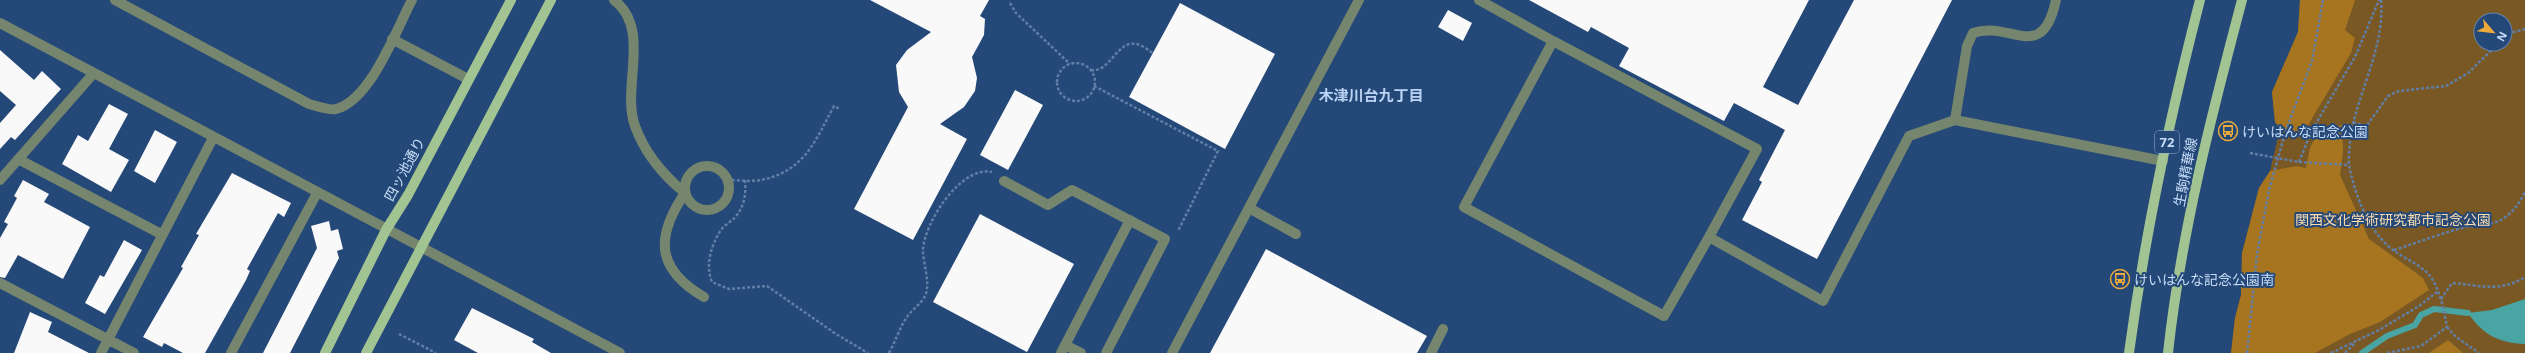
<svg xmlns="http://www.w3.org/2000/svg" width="2525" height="353" font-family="'Open Sans','Noto Sans JP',sans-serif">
<rect width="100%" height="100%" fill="#244877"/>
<path fill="#795824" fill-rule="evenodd" d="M2300,0h225v353h-294l4,-35 6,-23 1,-42 17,-65 11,-17 10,-43 -5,-6 -3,-30 26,-60zM2481,20h24v24h-24z"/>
<path fill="#a77520" d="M2300,0h55l-10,30 10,8 -4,15 -50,84 -21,-9 -5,-6 -3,-30 26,-60z
M2342,125l1,26 -3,24 29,64 54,39 6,12 -49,32 -30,12 -35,19h-84l4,-35 6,-23 1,-42 17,-65 11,-17 26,-5 10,2 4,-20 8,-16z
M2448,340l15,13h-34z"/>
<path fill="#49a4a4" d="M2525,299v45c-26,-1 -42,-9 -57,-31l24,-3z"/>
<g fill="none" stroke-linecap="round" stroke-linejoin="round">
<path stroke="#49a4a4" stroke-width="6" d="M2362,353l25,-17 28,-11 6,-10 13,-6 34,4"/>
</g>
<path fill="#f9f9f9" d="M870,0h119l-9,16 5,3 -1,16 -12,22 5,21 -2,13 -11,16 -24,17 27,15 -54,101 -59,-31 54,-102 -9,-15 -3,-27 11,-15 24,-18z
M1529,0h280l-46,87 35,18 56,-105h98l-135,259 -75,-39 20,-38 -3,-2 26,-50 -51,-27 -10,18 -105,-55 10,-18 -38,-21 -3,5z
M1180,3l95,51 -50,95 -96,-52z
M1448,10l24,13 -9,18 -25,-14z
M0,50l34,30 8,-9 19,18 -46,51 -4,-3 -11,12v-26l16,-18 -16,-14z
M1015,90l28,15 -35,65 -28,-15z
M109,104l19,10 -19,35 20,11 -18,32 -49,-28 16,-29 10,6z
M155,130l22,12 -22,41 -21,-12z
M232,173l59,30 -7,14 -6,-4 -31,56 3,2 -4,9 -41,73h-22l-19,-10 -2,4 -19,-10 40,-69 -2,-1 18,-32 -3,-1z
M23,180l26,14 -5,8 46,25 -27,52 -45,-24 -13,23 -5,-1v-39l8,-14 -4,-2 13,-24 -3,-2z
M980,214l94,50 -47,88 -94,-50z
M329,221l2,10 7,-2 5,20 -6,2 2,7 -49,95h-27l54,-105 -6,-22z
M124,240l18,10 -37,64 -20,-11 15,-28 4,2z
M1266,249l161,87 -10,17h-207z
M472,308l62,31 -2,3 19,11h-73l-24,-13z
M30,312l22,10 -4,10 41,21h-75z"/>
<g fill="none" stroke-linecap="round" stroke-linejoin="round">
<path stroke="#607ea6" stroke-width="2.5" stroke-dasharray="3 2" stroke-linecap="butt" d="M2381,0c4,50 -25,94 -31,141 0,8 -2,17 -1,24 6,30 19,66 44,85 12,9 27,14 37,26 10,13 14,35 17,51l-26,19 -34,7
M1010,3l6,10 54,51
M2505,39l9,-7 11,-3
M1057 82a19 19 0 1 1 38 0a19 19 0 1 1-38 0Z
M1091,70c19,3 26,-30 45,-26 6,1 12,6 17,9
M1094,86l124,65 -40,80
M2353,122l12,4 3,-2 20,-28 11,-5 47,-5 22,-13 30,-29
M2250,153l49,9 50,3
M2299,162l12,-30 44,-75 24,-57
M727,180c11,0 24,2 34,0 44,-9 54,-39 73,-74l6,3
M745,180c1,13 0,24 -8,35 -4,6 -12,9 -16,15 -10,15 -16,35 -9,52l17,7 38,-3 69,48 32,19
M2394,250c23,-7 45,-16 68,-22 14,-4 29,-1 42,-10 10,-7 16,-16 21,-26
M2441,299l11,-16c28,2 47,10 73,-6
M2447,327l9,10 23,16
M399,334l37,19
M889,353c6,-11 10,-23 16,-33 5,-9 15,-15 20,-24 6,-13 -2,-31 -2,-46 1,-27 38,-85 69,-78
M2247,353l10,-99 12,-64 17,-60 26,-69 11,-61
M2331,353l48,-23 40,-24 18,-14
M2345,353l10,-10"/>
<path stroke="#76866e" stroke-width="10" d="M115,0l194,104c8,2 21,7 27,5 35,-9 60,-79 76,-109
M614,0c38,29 7,87 21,126 10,28 28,49 50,67 -30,44 -29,76 19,104
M1479,0l74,41 -89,166 200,109 45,-79 114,64 86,-165 46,-16 208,41
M0,23l620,330
M392,39l76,40
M1553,41l204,108 -48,88
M1955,120l12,-74 6,-13c38,-13 69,32 83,-33
M18,159l143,75
M685 188a22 22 0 1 1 44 0a22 22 0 1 1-44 0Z
M0,180l93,-106
M1004,181l44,24 24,-15 93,49 -59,114
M1249,208l47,26
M0,283l134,70
M1065,345l16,8
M101,353l112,-215
M231,353l86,-160
M1061,353l69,-133
M1172,353l187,-353
M1431,353l12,-24"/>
<path stroke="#a2c392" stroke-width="10" d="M325,353l61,-123 22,-35 103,-195
M366,353l185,-353
M2129,353c16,-119 41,-237 71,-353
M2168,353c13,-120 43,-236 74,-353"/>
</g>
<defs>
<symbol id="bus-ring" viewBox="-11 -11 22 22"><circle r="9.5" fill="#244877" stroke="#eba93a" stroke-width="1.5"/><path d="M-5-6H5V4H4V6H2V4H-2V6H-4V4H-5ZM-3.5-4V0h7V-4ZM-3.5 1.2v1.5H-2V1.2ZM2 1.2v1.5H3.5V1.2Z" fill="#eba93a"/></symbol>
</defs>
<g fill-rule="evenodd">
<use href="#bus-ring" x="2217" y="120" width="22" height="22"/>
<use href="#bus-ring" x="2109" y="268" width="22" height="22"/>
</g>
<g text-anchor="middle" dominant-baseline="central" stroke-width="4" stroke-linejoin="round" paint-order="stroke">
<rect fill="#244877" stroke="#96b0d1" stroke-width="1" x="2155" y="131" width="24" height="22" rx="3"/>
<g font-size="13" font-weight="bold" fill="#c7dcf8">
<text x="2167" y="142">72</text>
</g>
<g font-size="14" fill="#c7dcf8" stroke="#244877" text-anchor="start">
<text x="2242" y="131">けいはんな記念公園</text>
<text x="2134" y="279">けいはんな記念公園南</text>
</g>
<g font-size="14" fill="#c7dcf8" stroke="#244877">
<text transform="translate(404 169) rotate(-62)">四ッ池通り</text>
<text transform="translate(2185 172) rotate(-79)">生駒精華線</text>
</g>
<g font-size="14" fill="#fcdcaf" stroke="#244877">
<text x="2393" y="219">関西文化学術研究都市記念公園</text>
</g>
<g font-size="15" font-weight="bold" fill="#bad2f4" stroke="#244877">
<text x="1371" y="95">木津川台九丁目</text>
</g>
</g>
<g transform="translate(2493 32) rotate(118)"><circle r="19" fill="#244877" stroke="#6583ab"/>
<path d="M0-3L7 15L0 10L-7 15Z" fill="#eba93a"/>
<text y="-6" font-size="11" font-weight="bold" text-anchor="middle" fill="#c7dcf8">N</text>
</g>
</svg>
